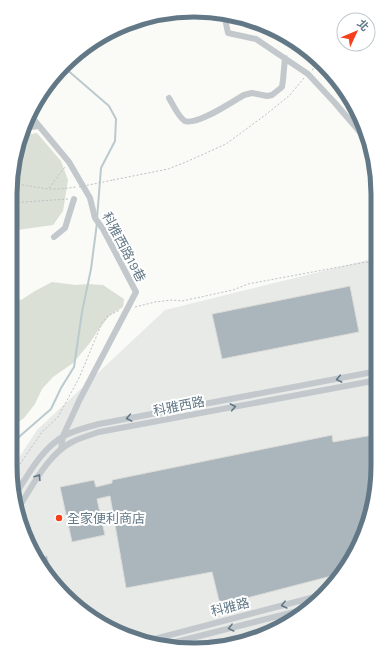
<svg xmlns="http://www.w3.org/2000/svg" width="388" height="660" font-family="Karla,'Noto Sans TC',sans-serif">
<rect width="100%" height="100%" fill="#fafaf7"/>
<path fill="#e8eae8" d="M372,259l6,12v207l-10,47 -21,43 -41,44 -53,28 -59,10 -59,-10 -53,-28 -34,-34 -28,-53 -9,-55 26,-40 128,-120z"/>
<path fill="#dae0d6" d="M37,133l24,28 7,19 -5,31 -10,14 -43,6v-49l10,-46z
M52,282l24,3 12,-1 15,1 21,14 -1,8 -13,8 -11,14 -10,15 -16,19 -20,14 -11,12 -7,15 -11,14 -13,9 -1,4v-136l11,5 14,-9z"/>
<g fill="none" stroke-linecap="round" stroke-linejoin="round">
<path stroke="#bbcace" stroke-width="2" d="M65,68l44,38 7,13 -1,22 -14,27 -4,51
M10,448l2,-5 39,-34 10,-21 13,-21 8,-55 9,-43 6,-46"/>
</g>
<path fill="#abb6bc" stroke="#dcdcd9" d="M350,286l9,46 -137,27 -10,-45z
M378,425v53l-10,47 -21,43 -4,5 -123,32 -8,-33 -86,16 -16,-92 -13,3 8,36 -33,7 -12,-55 34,-7 2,7 16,-4v-3l220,-45 1,7 40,-7 -1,-9z
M47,556l7,28 -6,-6 -11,-20z"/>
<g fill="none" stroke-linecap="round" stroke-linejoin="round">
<path stroke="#bdc1c4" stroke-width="1" stroke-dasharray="2 2" stroke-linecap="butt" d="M312,70l7,-5
M113,180l55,-11 18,-7 40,-18 38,-28 26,-21 14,-17
M10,183l38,6h12l17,-2
M49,188l16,-21
M10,203l58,-4
M135,307l20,-5 17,-2 10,1 51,-11 15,-6 118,-22 12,1
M12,478l10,-17 20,-29 16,-15 21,-39 23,-55 6,-7 12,-6"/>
<path stroke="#c2c8cc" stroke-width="6" d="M224,14l4,19 28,6 52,35 27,29 24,28 4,3
M169,98c3,5 10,20 16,23 12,5 48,-20 59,-26l8,-2 15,3 5,-1 10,-8 1,-7 2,-22
M30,115l39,47 21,36 5,20 8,11 33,63 -57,109 -16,35 -2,13
M23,128l16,-2
M54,237l11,-9 9,-29
M15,495c13,-20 27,-47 49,-59 11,-6 23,-9 35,-12l279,-53
M17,510c15,-23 30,-55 55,-68 8,-4 18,-7 27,-10l279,-52
M143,642l179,-47
M164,645l146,-37
M194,650l80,-21"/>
<path stroke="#bdc1c4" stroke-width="1" stroke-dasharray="2 2" stroke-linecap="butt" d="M79,187l34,-7"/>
</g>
<defs><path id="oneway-chevron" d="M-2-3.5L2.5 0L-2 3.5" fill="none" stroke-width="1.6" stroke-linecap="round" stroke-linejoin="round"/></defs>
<g stroke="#627886">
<use href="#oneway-chevron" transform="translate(339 379) rotate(169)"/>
<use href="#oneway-chevron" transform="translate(233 407) rotate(-11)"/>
<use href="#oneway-chevron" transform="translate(129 418) rotate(169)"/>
<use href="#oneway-chevron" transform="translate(38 477) rotate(-58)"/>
<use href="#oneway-chevron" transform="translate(284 605) rotate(166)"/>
<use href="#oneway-chevron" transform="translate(231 628) rotate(166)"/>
</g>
<circle fill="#f63f1b" stroke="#fff" stroke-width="1.5" cx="59" cy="518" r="4"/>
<g text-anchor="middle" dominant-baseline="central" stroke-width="4" stroke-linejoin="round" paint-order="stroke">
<g font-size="13" fill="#627886" stroke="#fff">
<text transform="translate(124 247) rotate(62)">科雅西路19巷</text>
<text transform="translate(179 406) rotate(-11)">科雅西路</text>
<text transform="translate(230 607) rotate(-14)">科雅路</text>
</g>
<g font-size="13" fill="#627886" stroke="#fff" text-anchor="start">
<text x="67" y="518">全家便利商店</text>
</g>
</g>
<path d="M0 0H388V660H0ZM194 17H194A177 177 0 0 1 371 194V466A177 177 0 0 1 194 643H194A177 177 0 0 1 17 466V194A177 177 0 0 1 194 17Z" fill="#fff" fill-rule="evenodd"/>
<path fill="none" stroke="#627886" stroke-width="5" d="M194 17H194A177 177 0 0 1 371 194V466A177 177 0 0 1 194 643H194A177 177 0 0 1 17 466V194A177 177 0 0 1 194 17Z"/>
<g transform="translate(356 32) rotate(46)"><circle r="19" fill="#ffffff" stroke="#c0c9cf"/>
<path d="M0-3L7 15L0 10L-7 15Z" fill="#f63f1b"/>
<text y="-6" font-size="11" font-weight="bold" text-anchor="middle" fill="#627886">北</text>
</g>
</svg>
